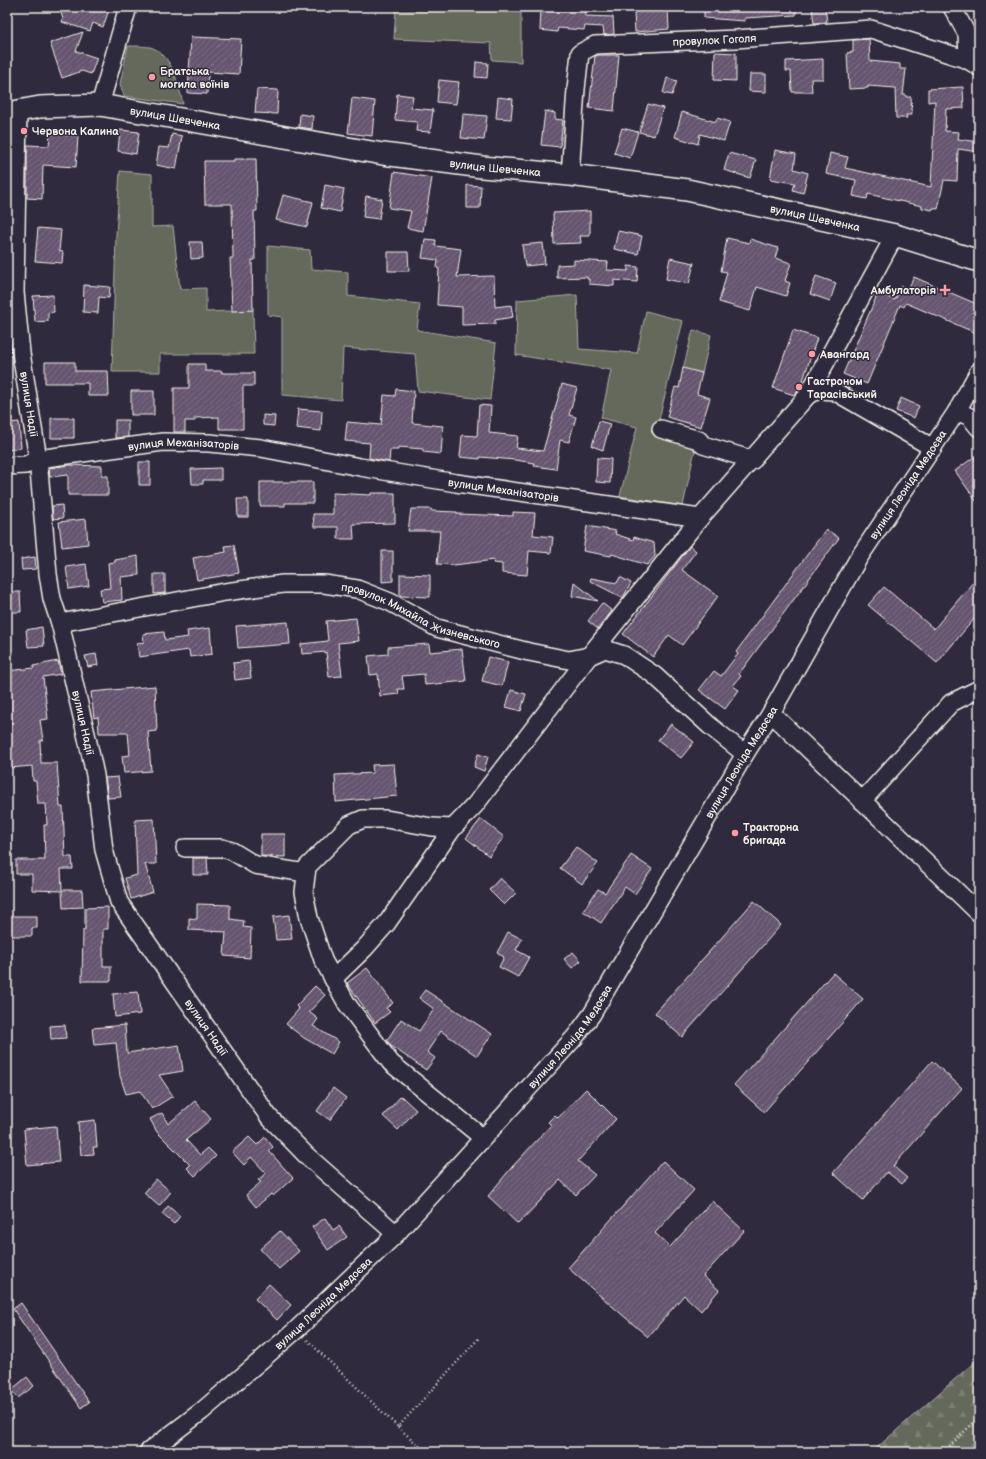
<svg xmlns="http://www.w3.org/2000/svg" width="986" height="1459" font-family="'Balsamiq Sans',sans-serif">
<defs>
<pattern id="forest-firs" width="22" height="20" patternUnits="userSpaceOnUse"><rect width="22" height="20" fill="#65695c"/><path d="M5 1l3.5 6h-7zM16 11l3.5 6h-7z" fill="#7c7f73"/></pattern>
<pattern id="building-hatch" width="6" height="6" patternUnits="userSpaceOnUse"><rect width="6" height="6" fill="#65556f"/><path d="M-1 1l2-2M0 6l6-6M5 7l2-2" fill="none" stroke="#7c6e84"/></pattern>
</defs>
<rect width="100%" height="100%" fill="#2f2a3d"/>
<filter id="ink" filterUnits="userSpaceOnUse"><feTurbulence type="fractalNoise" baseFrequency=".025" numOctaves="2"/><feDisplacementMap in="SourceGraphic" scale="8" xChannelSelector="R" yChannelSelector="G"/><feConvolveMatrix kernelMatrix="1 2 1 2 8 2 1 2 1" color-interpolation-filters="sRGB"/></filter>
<g filter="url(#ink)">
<path fill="url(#forest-firs)" stroke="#acada2" d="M979,1358v94h-107z"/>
<path fill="#65695c" stroke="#acada2" d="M396,7h125v55l-29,-2 -1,-17 -97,-4z
M128,46c7,0 15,0 22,1 22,6 29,39 33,57l-59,-8 -4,-12z
M120,171l32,3v53l21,-1 7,63 26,-1v24l47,-2 1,44h-94v18h-48l4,-137z
M268,246l42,4 1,19 37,3v24l72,8 -3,26 79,13 -6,57 -72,-9 -3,-37 -72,-6 -2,52 -59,-5v-78l-14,-2z
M577,295l2,54 58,4 9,-42 37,10 -27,111 40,13 -13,61 -63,-10 17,-69 -36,-9 10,-48 -95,-15 1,-55z
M693,330l18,5 -9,38 -19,-4z"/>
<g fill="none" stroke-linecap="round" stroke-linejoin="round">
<path stroke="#929aa6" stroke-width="4" d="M942,7l5,7
M978,42l1,1"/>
</g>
<path fill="url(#building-hatch)" stroke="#f4f1e8" d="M59,7h51l-7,20 -10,-4 -3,8 -28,-9 1,-3z
M704,7h92v8l-51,3v3l-41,-3z
M825,7l2,15 -13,1 -2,-15z
M541,8l33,2v-2l12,1 -1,7 28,1 1,17 -10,1 -1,-8 -18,-1 -1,4 -26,-2 -1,4 -17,-2z
M668,10l1,19 -34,3 -1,-20z
M83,32l-7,19 21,7 -6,16 -9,-3 -20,7 -12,-35z
M191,37l50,2 -2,35 -31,-2 -1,22 -19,-1z
M869,39l1,22 30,3v5h6l-3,26h3v2h5l1,18h-6l1,3h-11l-1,-30 -27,-2v2l-19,1 -2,-36 6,-1v-12z
M715,52l21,1v28l-22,-1z
M598,55h21l-5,56 -25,-3 6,-52z
M823,59v20h-12l1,13h-20l-1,-21h-5v-10z
M476,62l12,1 -1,15 -12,-1z
M750,74h16v18l-17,-1z
M667,78l10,3 -5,14 -9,-2z
M439,80l20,2 -3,22 -19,-2z
M963,87l1,21 -18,1 -1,22 14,1 -1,7 21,3v10l-21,-3 -1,32 -13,-1 -6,29 -5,-1 -1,2 -10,-2v-2l-54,-12 -1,5 -14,-3 3,-16 -30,-6 4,-21 18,4 -3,11 86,19 4,-86 -7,1v-13z
M257,89l21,1 -1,24 -22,-1z
M397,94l16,2 -2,12 22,2 -3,22 -14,-1 1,-9 -22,-2z
M498,97l15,2 -2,20 -15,-1z
M352,98l23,3 -3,35 -24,-3z
M648,104l15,4 -9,28 -15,-4z
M545,111l10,2v6l8,1 -3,27 -19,-2z
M682,112l34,10 1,-4 13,4 -6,19 -24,-7 -2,10 -23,-7z
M300,114l13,2 -1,13 -13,-2z
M463,114l24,2 -3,24 -23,-2z
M622,128l16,4 -8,26 -16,-5z
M120,130l19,2 -3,22 -18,-3z
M50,134l28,2 -2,31 -33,-2 -1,34 -15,-1v-53l22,1z
M172,134l10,2 -6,33 -20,-4 3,-18 10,1z
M775,150l21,4 -2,15 14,4 -5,20 -10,-3 2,-7 -25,-4z
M729,153l27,7 -6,18 -26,-8z
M234,159h22l1,52h-3l1,49h-3l1,50 -21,1 -2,-53h3l-1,-54h-27l-1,-43h30z
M394,172l38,6 -9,53 -16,-3 4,-17 -22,-3z
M325,185l19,4 -4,23 -19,-4z
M467,185l14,1 -1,22h-13z
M283,195l30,7 -6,25 -31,-7z
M366,196l16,3 -3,20 -16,-2z
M590,211v25h-10l1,7 -27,1 -1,-31z
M38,228l23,2 -2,21 4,1 -1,11 -27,-2z
M618,231l24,5 -4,18 -24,-5z
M727,238l22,5 1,-4 28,9 -3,10 16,5 -6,18 5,2 -4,13 -29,-9 -7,24 -31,-9 8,-30 -6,-1z
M425,239l11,1 -1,6 26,3 -4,28 37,-1 1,31 16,-2 2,12 -18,3v4l-33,1v-18l-25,-2 2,-36 -2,-1 1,-8 -16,-2z
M190,242h12l1,16 -12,1z
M543,243l2,21 -20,2 -3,-21z
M388,252h20l1,19h-21z
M670,258l24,5 -5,21 -23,-5z
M574,260l34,2 -1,8 21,1v-5l10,1 -1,15 -23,-2v6l-25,-2v-5h-2v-2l-30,1v-13l17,-1z
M816,276l20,7 -6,18 -20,-7z
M914,277l65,28v20l-3,8 -70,-30 -2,4 -4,-2 -33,79 -24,-10 35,-81 17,7 6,-14 7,3z
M84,285l26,2 -1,11 -10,-1 -1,16 -15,-1z
M53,295l1,17 -6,1v8l-13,1 -2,-26z
M793,330l24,8 -17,51 -6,6 -21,-7z
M45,362h30v9h33l1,25h-21v-13h-43z
M189,364h16v7h17v2h32v13h-11v43h-24v-12l-24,1v3h-10v11h-11v-44h15z
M683,368l19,5 -5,21 13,4 -9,29 -34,-10 8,-30 4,1z
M562,384l15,4 -8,27 7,2 -7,25 -9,-2 -4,29 -22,-3 1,-3 -20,-3 -35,-3v2l-20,-2 2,-22 15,1 2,-31 12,1 -2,27 29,3 -2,12 27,3z
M396,389l18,2 -2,32 31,3 -2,28 -18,-2v-3l-25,-2v3h-8l-1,12 -20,-4 1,-15 -25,-2 2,-19 34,3 3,-30 11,1z
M131,391h23v24h-23z
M901,398l18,8 -5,12 -18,-7z
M298,409l24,2 -1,20 -25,-3z
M263,415l12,1 -1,10 -11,-1z
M51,418h23v20h-23z
M115,420h13v17l-13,1z
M599,421l11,3 -7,26 -11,-4z
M19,422l2,26 -14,2v-27z
M974,457l5,7v41l-24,-34z
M597,458l14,1 -1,24 -14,-1z
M139,462h11v23h-11z
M69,465l33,1v10h6v19h-40v-20l-18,2 -1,-9z
M221,468v12h-18v4h-11l-1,-15z
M260,482h53v21h-28v3h-25z
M333,493l38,2v-2h24v30l-42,1 1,15h-16v-12h-24l-1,-13h20z
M237,499h11v18h-10z
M62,505l1,13 -10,1 -1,-13z
M411,509h20l1,2 25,1v2l56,2v-4l22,1 -2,22 20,2 -2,16 -22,-2 -2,24 -25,-2v-9l-9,-1 1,-3 -40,5 -17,-1 3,-33h-32z
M86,519l2,25 -26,3 -3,-25z
M587,526l29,5 -1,3 18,6 1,-3 20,6 1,13 -8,9 -35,-11 -1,2 -28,-5z
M826,529l13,9 -100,136 2,2 -8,10 6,4 -14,19 -26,-19 15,-19 7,5 17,-22 -2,-2z
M234,545l5,28 -42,7 -4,-22 33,-6 -1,-6z
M690,546l6,5 -14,19 36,26 -36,49 -13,-10 -16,22 -30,-23z
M382,551h11v30l-11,1z
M138,556l1,19 -18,2 1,23 -20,2 -2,-13 10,-1 -2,-25 7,-1v-2z
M35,557l1,12 -14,1 -1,-11z
M86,564l3,22 -20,3 -3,-22z
M154,574h11v19l-11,1z
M400,574l30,1v22l-30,-1z
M979,575v38l-42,50 -69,-58 16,-18 50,42z
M620,577l11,6 -8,15 -33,-17 1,-3 26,5z
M574,582l24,19 -26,-5z
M7,592h13l1,20h-14z
M602,603l10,8 -14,18 -10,-8z
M356,618l3,23 -21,2 4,33 -13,1 -3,-25 -24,2 -1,-10 27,-3 -2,-20z
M288,622l2,22 -52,4 -2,-22z
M42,627l2,19 -16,1 -2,-17z
M210,628l2,26 -22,3 -1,-7 -50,7 -2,-14 7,-1 -1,-8 21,-2 1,8 23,-3 -1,-6z
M429,644l1,8 32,-3 4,32 -41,4 -1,-11 -22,2 2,13h-6l1,5 -19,2 -2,-22 -8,1 -2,-19 20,-2v-7z
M96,654l2,11 -10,2 -3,-11z
M488,657l20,5 -6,24 -20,-5z
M58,661l3,13 -18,3 5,42 -8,1 3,20 -3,1 1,22h16l3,44h3l2,50h7l1,12h-12l1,21h20l1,17 -20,1 -1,-17 -30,-1v-16h-16v-14h29l-1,-35h3l-1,-21h-8l-2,-23h-3l-1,-15 -23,2 -1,-18h3l-3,-26 4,-1 -5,-31v-21l27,-3 -1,-2z
M249,661l2,17 -16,2 -2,-17z
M155,686l2,45 -9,1 3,39 -27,2 -2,-17 8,-1 -2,-22h-29l-1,-16 -4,1 -3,-26z
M511,690l15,4 -5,17 -15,-4z
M671,724l23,18 -13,16 -23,-18z
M478,754l10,3 -4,14 -10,-4z
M394,764l3,32 -61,6 -1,-27 38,-2 -1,-8z
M118,777l3,20 -13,1 -3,-20z
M154,819l2,45h-11l8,28 -22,7 -6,-21 12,-3 -2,-55z
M481,819l23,18 -15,19 -23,-18z
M261,834h24v23l-24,-1z
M576,847l22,16 -16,21 -22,-16z
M631,855l21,14 -17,25 -10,-7 -24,36 -18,-12 15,-22 7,4z
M193,858h14l1,17h-15z
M500,878l16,15 -12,12 -15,-15z
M754,901l27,24 -99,112 -27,-24z
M197,904l33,1v14l14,2 -1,6 8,1 -1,30 -26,-2 2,-24 -37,-2v-12l8,1z
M108,907v22h-5v37h8v15h-29l1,-51h2v-22z
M289,915l3,24 -16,1 -3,-23z
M7,916h30v12h-5v8h-24z
M508,932l14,7 -6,11 13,7 -11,20 -19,-10 5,-10 -7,-4z
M573,952l8,9 -9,7 -8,-9z
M367,968l26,35 -7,5 4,4 -15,11 -28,-40z
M833,973l30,26 -99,113 -30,-27z
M315,986l10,9 -16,17 9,7 -5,7 26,16 -7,12 -28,-16 -18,-14 13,-15 -3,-3z
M425,990l67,44 -15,22 -36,-25 -14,21 8,6 -9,12 -35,-24 -4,-6 14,-21 18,12 15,-22 -15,-11z
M138,992l2,22 -25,3 -2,-23z
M65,1025l1,13 -15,1 -1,-13z
M125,1025l2,28 52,-8 4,26 -24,4 14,21 -21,13 -12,-18 -14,3 -6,-18 -4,-33 -22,2 -2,-17z
M932,1061l30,27 -69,78 14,12 -5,6 -15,-12 -24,28 -30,-27z
M333,1088l13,10 -16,22 -13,-9z
M586,1089l30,30 -38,42 17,14 -19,20 -16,-15 -42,44 -30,-28 24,-29 39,-42 -3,-3 7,-7 3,3z
M401,1096l15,14 -18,20 -15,-14z
M195,1101l16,18 -25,21 14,15 8,-7 8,8 -21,20 -8,-8 3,-3 -33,-33 -7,-13 12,-6 6,11z
M95,1120l2,27h-4l1,7 -13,1 -3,-33z
M56,1126l3,36 -32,3 -3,-36z
M249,1137l8,8 8,-8 8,10 -4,4 24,27 -20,18 -2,-2 -15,13 -10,-12 15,-13 -3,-2 8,-7 -15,-16 -7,8 -12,-13z
M663,1161l31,29 -39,43 15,14 42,-46 32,30 -41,45 16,14 -18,21 -17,-16 -36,42 -80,-69z
M156,1179l15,13 -12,14 -15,-13z
M168,1206l12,10 -6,8 -12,-10z
M325,1218l8,12 6,-4 8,11 -19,13 -16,-23z
M280,1231l19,20 -20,18 -19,-20z
M269,1284l22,21 -14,15 -22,-21z
M21,1303l68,99 -8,6 -68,-99z
M27,1377l7,9 -16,12 -7,-8z"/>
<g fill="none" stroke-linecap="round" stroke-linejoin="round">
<defs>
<g id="minor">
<path d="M952,7l15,27 1,26 11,7"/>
<path d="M100,105l28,-98"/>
<path id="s1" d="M18,110l-3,182 6,61 17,106 10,115 4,25 8,24 27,115 8,37 9,75 15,52 150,215 37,38 90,79"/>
<path id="s2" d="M570,175l6,-86 4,-36 15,-8 141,-6 135,-10 97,31"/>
<path d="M808,395l87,-160"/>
<path d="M957,411l13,6 9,11"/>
<path d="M661,429l38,11 4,5 50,15"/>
<path id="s3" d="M7,466l19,-1 12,-6 125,-17 46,1 52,5 99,19 96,16 244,35 108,-123 11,-5 15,1 99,57"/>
<path id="s4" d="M60,623l165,-31 58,-8h41l33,5 33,13 47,26 92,24 40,8 20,-4 16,-7 19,6 30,20 56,51 35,28"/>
<path d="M771,713l208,200"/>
<path d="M862,801l89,-98 28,-14"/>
<path d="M185,848h37l10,3 23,14 51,8"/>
<path d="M333,979l31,-30 23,-26 66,-95"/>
<path d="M483,1138l-92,-75 -44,-59 -24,-44 -14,-42 -5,-26 3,-25 42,-42 14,-6h23l46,8 21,1 22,-23 114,-149 111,-138"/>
<path id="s5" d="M148,1452l54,-41 94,-81 100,-96 179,-197 17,-23 153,-260 26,-41 87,-154 99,-148 22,-40"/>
</g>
<g id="major">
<path id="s6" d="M7,113l33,-6 60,-2 283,49 99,13 88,8 117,15 208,45 84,26"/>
</g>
</defs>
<use href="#minor" stroke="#f4f1e8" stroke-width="20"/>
<use href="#major" stroke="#f4f1e8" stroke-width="24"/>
<path stroke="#f4f1e8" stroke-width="2.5" stroke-dasharray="1 3" stroke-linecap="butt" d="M307,1340l91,87 81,-89
M398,1427l28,25
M944,1452l35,-35"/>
<use href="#minor" stroke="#2f2a3d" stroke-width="17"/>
<use href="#major" stroke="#2f2a3d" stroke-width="21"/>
</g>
</g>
<g fill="#ff9aa2" stroke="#2f2a3d" stroke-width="1.5">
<circle cx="152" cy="77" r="4"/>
<circle cx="24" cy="131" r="4"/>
<path d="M943 284h4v4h4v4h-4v4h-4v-4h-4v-4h4z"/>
<circle cx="812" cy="354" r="4"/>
<circle cx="799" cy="387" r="4"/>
<circle cx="735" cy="833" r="4"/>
</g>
<g text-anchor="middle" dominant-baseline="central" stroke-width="3" stroke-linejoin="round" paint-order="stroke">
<g font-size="11" fill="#f4f1e8" stroke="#2f2a3d">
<text stroke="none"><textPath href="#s2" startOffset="259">провулок Гоголя</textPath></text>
<text stroke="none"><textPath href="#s6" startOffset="170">вулиця Шевченка</textPath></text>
<text stroke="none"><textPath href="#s6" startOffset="494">вулиця Шевченка</textPath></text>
<text stroke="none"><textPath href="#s6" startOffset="818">вулиця Шевченка</textPath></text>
<text stroke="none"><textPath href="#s1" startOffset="295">вулиця Надії</textPath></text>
<text stroke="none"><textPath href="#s3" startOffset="179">вулиця Механізаторів</textPath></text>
<text stroke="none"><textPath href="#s5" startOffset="1242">вулиця Леоніда Медоєва</textPath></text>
<text stroke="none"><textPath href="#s3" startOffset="503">вулиця Механізаторів</textPath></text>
<text stroke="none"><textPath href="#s4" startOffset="370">провулок Михайла Жизневського</textPath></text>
<text stroke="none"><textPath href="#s1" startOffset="619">вулиця Надії</textPath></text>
<text stroke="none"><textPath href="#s5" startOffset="918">вулиця Леоніда Медоєва</textPath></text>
<text stroke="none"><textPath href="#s1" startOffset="955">вулиця Надії</textPath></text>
<text stroke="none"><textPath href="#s5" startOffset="594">вулиця Леоніда Медоєва</textPath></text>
<text stroke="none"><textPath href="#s5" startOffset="230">вулиця Леоніда Медоєва</textPath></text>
</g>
<g font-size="11" font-weight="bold" fill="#f4f1e8" stroke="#2f2a3d" text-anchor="start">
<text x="160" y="71">Братська<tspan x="160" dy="13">могила воїнів</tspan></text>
<text x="32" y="131">Червона Калина</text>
<text x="936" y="290" text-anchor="end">Амбулаторія</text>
<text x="820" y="354">Авангард</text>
<text x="807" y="381">Гастроном<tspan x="807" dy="13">Тарасівський</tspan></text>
<text x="743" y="827">Тракторна<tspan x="743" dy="13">бригада</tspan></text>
</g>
</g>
<rect width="986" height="1459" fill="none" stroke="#2f2a3d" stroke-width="24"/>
<rect x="12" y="12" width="962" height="1435" fill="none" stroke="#f4f1e8" stroke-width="1.5" filter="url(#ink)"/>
</svg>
